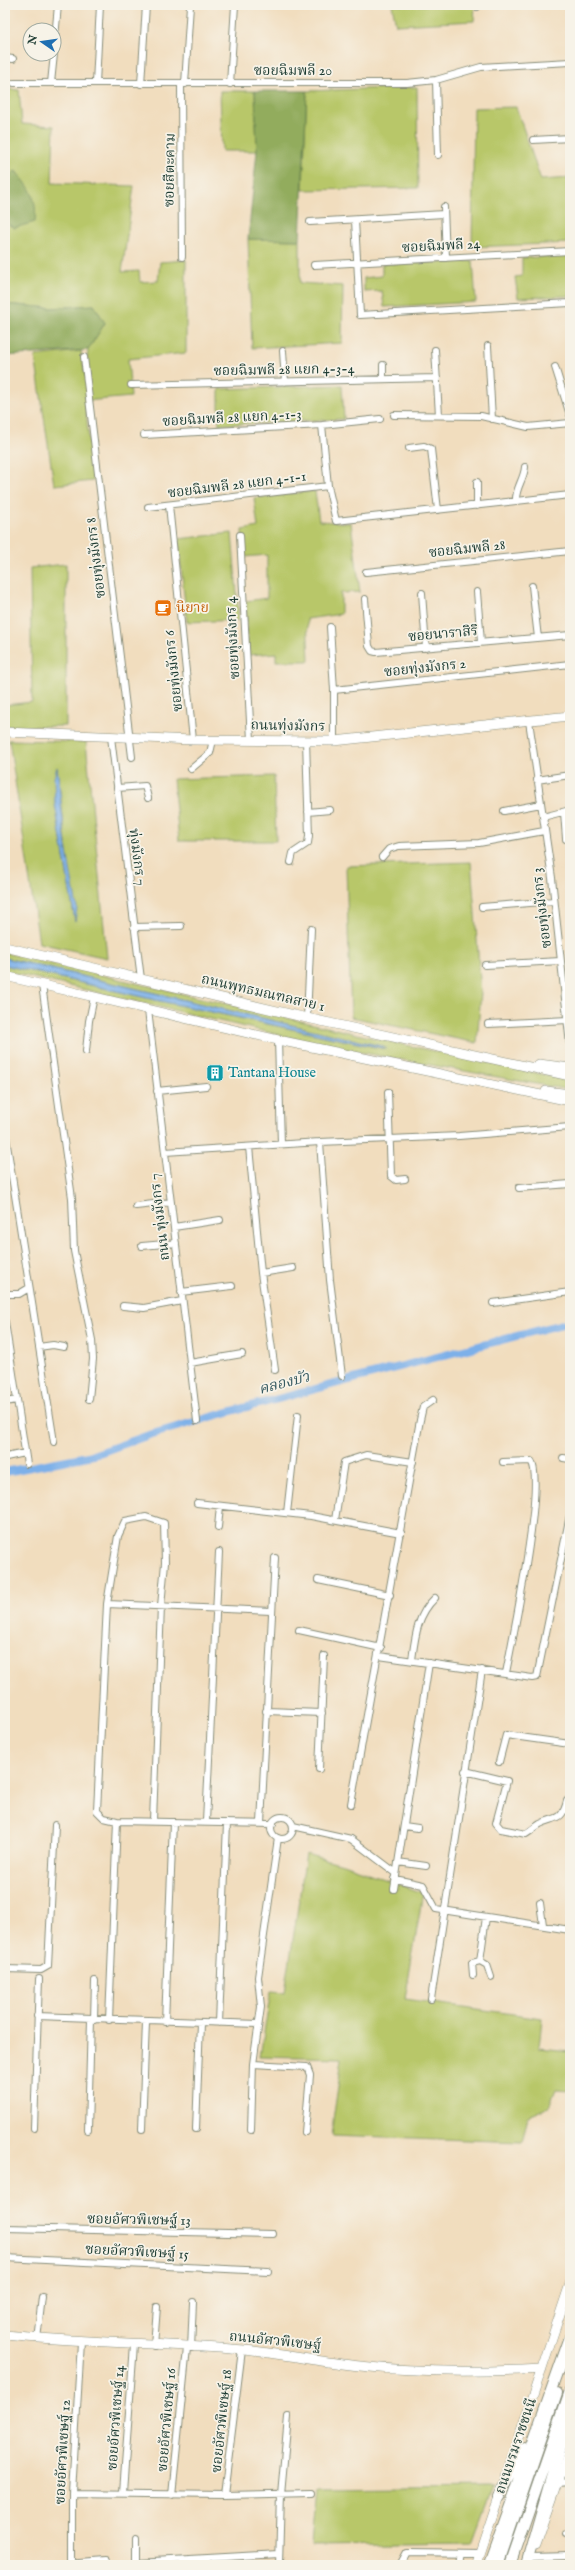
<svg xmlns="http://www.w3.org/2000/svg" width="575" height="2570" font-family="'IM FELL English','Noto Serif Thai',serif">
<rect width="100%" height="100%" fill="#f7f3e8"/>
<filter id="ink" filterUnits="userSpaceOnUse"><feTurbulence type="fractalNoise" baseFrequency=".025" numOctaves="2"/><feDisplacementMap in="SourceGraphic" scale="8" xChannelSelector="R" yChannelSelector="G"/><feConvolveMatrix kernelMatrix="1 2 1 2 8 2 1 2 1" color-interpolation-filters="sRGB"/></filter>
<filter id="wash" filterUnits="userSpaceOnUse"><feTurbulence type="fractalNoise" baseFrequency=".012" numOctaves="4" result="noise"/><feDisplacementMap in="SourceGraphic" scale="16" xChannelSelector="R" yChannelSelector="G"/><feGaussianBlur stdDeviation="0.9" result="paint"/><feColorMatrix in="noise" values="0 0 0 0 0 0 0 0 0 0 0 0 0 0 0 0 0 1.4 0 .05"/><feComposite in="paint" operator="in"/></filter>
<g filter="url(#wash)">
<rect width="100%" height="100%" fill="#f1ddbe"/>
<path fill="#b8c769" stroke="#6c824e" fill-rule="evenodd" d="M392,5h83l-1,16 -78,4z
M417,87l1,101 -115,2 4,-99z
M7,89l12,1 3,34 32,2 -2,57 82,3 -12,86 17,-1 1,11 18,-1 2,-19 26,-2v93l-58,6 3,38 -46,4 8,80 -39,4 -19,-129 46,-5 4,25 3,-26 17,-27 -11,-18 -43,3 -46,-4v-82l9,6 17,-36 -15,-21 -11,9z
M220,91h35l2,60h-35z
M516,107l25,73 29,-2v65l-98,4 2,-139z
M248,239l52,1v43l43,3 -1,57 -90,5z
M570,255v41l-52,2 -3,-21 7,-1v-18z
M473,261l3,41 -92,5 -2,-16 -18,1v-14l18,-2v-12z
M342,385l2,34 -125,6v-36z
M315,491l4,30 32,2 9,69 -19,1v21l-34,5 2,42h-33v-8l-28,2 -2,-54 21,-3v-43l-23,2 -2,-27 16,-3 -4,-29z
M232,533l7,87 -52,2 -9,-83z
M66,564v162l-61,1v-22l27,-3 -2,-134z
M9,740l77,2 21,216 -68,-15zM57,768l2,14 16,139 -20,-117z
M274,776l2,65h-97l-6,-62z
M471,862l10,130 -4,51 -126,-26 -5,-151z
M5,953l391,90 174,37v10l-239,-43 -326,-76v-6l150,35 230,49 -4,-3 -376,-88z
M306,1854l37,10 80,29 -18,106 137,19 -3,30 31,3v40l-14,-1 -7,17 -21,9 -6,26 -191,-7 11,-77 -82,-2 11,-65 14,1z
M493,2487l-21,57 -160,2 5,-57z"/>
<path fill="#92ac5d" stroke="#587448" d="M255,91h52l-7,149 -52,-1 9,-88z
M15,171c17,16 22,29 20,51l-21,6 -9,-6v-42z
M5,304l46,4 43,-3 11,18 -17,27 -83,6z"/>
<path fill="#7db0e9" stroke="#4e768e" d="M57,767l9,79 11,62 -2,13 -20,-117 -1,-26z
M5,958l376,88 6,3 -232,-49 -150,-35z"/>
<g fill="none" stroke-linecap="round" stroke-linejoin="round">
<path stroke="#7db0e9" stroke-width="8" d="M5,1472l88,-17 56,-20 79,-23 342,-90"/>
</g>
</g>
<g filter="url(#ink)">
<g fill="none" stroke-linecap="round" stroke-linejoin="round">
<defs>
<path id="street" d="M477,7v-2
M54,49l4,-44
M5,58l8,1
M436,80l2,75
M14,83h393l29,-3 45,-13 89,-5
M51,83l3,-29
M96,83l4,-78
M141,84l5,-79
M181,84l1,173
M185,84l5,-79
M230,84l5,-79
M533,140l37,-2
M444,207l2,51
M355,220l5,95 210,-12
M310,222l134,-8
M314,265l256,-14
M488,346l4,73
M435,350l4,65
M283,351l2,31
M84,357l48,400
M383,365v14
M555,367l15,48
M131,385l306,-7
M394,415l87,1 47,11 42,-4
M322,425l6,61 8,35 234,-26
M144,435l178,-10 58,-6
M409,448l15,-2 7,3 7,61
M516,501c-1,-13 8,-21 9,-34
M169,505l24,235
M477,506v-24
M148,507l180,-21
M240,535l11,205
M366,572l204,-21
M532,586l6,52
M477,592l4,50
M422,593l4,55
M365,599l4,47 3,5 4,1 194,-17
M330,627l4,63
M529,721l23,157 18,167
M111,737l30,242
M334,741v-51l236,-26
M191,769l19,-16 3,-13
M537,780l33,-5
M117,788l28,-2 3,12
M504,811l37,-7
M308,812l22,-2
M564,812l2,27
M543,817l27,-7
M382,857l7,-8 10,-3 80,-3 65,-12
M291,862l2,-9 15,-10 1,-7 -3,-96
M482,907l72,-6
M134,927l47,-1
M485,965l76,-4
M42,985l30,213 2,53 18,89 1,19 -4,40
M148,1010l49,411
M307,1018l4,-89
M488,1024l80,-4
M278,1040l3,104
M86,1051l3,-30 5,-24
M157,1091l49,-5
M388,1092l3,84 5,4 9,-1
M5,1132l49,310
M320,1142l10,138 12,96
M249,1147l12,126 14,97
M165,1152l155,-10 139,-6 111,-9
M519,1188l51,-4
M136,1206l35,-4
M174,1227l46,-7
M142,1246l34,-3
M261,1273l32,-5
M181,1292l51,-6
M5,1294h14l10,-6
M493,1303l77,-11
M123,1306l21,2 38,-7
M5,1322l22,142
M39,1347l14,-2 11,2
M190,1363l52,-9
M5,1402l12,-2
M6,1457l19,-4
M563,1458l7,1
M503,1462l28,-1c15,20 -19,180 -25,212
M197,1503l114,13 90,17
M287,1513l11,-98
M335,1520l9,-58 22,-7 47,7
M218,1527l2,-21
M318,1580l72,15
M107,1604l164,7
M299,1630l82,18
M379,1656l153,22 5,-1 33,-162
M412,1660c3,-23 5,-45 23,-62
M266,1711l56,2
M499,1762l7,-27 64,9
M319,1769l5,-113
M465,1771l42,10 -11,42 5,6 25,5c5,-3 9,-7 14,-10 16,-8 22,-2 27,-23
M351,1804l69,-384 3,-13 10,-7
M271 1828a11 11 0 1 1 22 0a11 11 0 1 1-22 0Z
M153,1821l8,-215 4,-43 -1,-40 -18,-6 -21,4 -7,15 -11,68 -10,207 7,7 13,3 156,3
M206,1822l13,-270
M261,1823l14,-265
M293,1826l58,13 45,34
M404,1826l14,2
M398,1862l28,4
M395,1879l28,6 13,24 134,21
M394,1889l35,-226
M540,1903l3,22
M480,1961l6,-44
M5,1969l36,1 7,-4 7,-141
M473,1975l-1,-12 8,-2 7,4 4,12
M431,1999l51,-329
M37,2016l221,8
M94,2019l1,-38
M109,2020l8,-199
M165,2022l8,-200
M219,2023l8,-200
M253,2064l54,3 3,8 -5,57
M34,2128l5,-149
M142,2129l4,-107
M196,2129l4,-106
M88,2130l3,-111
M251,2130l2,-66 8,-57 -3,-30 20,-139
M5,2228l268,6
M5,2258l263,13
M37,2339l5,-42
M154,2346l3,-39
M191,2348l2,-46
M558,2482l12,-1
M123,2492l11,-147
M72,2493l152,2 87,-2
M172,2495l15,-147
M224,2495l18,-145
M565,2535l5,1
M532,2557l38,-1
M136,2562l143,-8
M72,2564v-71l9,-151
M52,2565l54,-4
M136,2565v-27
M279,2565l2,-71 7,-77
M400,2565l7,-13 73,1
M458,2565l3,-12"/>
<path id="secondary" d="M5,732l188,8 141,1 236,-25
M5,947l302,71 263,58
M5,976l273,64 292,61
M539,1064l31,4
M546,1091l24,3
M5,2335c79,8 159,8 239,15 39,4 77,12 116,16 61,7 122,6 182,3
M506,2476l64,-192
M536,2545l34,-97
M476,2565l25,-75"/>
<path id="primary" d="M499,2497l26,-50
M489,2565l81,-228
M498,2565l59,-172
M510,2565l60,-174
M526,2565l44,-153"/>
</defs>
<use href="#street" stroke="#888d79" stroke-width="8"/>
<use href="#secondary" stroke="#888d79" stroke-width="10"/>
<use href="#primary" stroke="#888d79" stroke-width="12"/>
<use href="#street" stroke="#fff" stroke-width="6"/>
<use href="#secondary" stroke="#fff" stroke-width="9"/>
<use href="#primary" stroke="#fff" stroke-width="10"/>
</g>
</g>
<defs>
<symbol id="cafe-square" viewBox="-11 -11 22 22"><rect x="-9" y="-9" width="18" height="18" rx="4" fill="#e8710a" stroke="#f7f3e8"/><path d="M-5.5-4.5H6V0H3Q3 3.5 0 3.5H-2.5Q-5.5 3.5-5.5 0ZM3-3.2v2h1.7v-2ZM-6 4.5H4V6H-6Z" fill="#fff"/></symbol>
<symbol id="building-square" viewBox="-11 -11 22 22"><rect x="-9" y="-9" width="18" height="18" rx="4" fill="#0f9aa8" stroke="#f7f3e8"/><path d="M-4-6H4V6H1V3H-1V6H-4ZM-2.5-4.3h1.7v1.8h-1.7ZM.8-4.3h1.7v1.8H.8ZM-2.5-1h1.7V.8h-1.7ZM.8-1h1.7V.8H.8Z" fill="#fff"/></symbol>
</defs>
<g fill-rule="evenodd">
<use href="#cafe-square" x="153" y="598" width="20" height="20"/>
<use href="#building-square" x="205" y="1063" width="20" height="20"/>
</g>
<g text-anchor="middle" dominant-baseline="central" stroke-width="3.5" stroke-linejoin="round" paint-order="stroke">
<g font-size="14" fill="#1f3d34" stroke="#f7f3e8">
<text x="293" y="71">ซอยฉิมพลี 20</text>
<text transform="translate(170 170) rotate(-89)">ซอยสีตะคาม</text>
<text transform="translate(441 246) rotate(-3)">ซอยฉิมพลี 24</text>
<text transform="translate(284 370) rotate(-1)">ซอยฉิมพลี 28 แยก 4-3-4</text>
<text transform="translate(232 418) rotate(-3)">ซอยฉิมพลี 28 แยก 4-1-3</text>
<text transform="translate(237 485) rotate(-7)">ซอยฉิมพลี 28 แยก 4-1-1</text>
<text transform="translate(467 549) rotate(-6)">ซอยฉิมพลี 28</text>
<text transform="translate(96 558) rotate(-97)">ซอยทุ่งมังกร 8</text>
<text transform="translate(443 634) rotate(-5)">ซอยนาราสิริ</text>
<text transform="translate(233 638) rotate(-93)">ซอยทุ่งมังกร 4</text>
<text transform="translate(425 668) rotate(-6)">ซอยทุ่งมังกร 2</text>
<text transform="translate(174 671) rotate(-96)">ซอยทุ่งมังกร 6</text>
<text transform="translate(288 726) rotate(1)">ถนนทุ่งมังกร</text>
<text transform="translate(137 857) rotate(83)">ทุ่งมังกร 7</text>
<text transform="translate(542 908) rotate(-97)">ซอยทุ่งมังกร 3</text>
<text transform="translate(263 993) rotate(13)">ถนนพุทธมณฑลสาย 1</text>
<text transform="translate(160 1217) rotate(-97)">ถนน ทุ่งมังกร 7</text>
<text transform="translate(139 2220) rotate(1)">ซอยอัศวพิเชษฐ์ 13</text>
<text transform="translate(137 2252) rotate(3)">ซอยอัศวพิเชษฐ์ 15</text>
<text transform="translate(275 2341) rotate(6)">ถนนอัศวพิเชษฐ์</text>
<text transform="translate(116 2418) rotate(-86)">ซอยอัศวพิเชษฐ์ 14</text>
<text transform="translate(167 2420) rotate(-85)">ซอยอัศวพิเชษฐ์ 16</text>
<text transform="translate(222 2421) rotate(-84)">ซอยอัศวพิเชษฐ์ 18</text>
<text transform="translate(516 2446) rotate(-71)">ถนนบรมราชชนนี</text>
<text transform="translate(63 2452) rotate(-87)">ซอยอัศวพิเชษฐ์ 12</text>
</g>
<g font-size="14" fill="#c56008" stroke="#f7f3e8" text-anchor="start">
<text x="176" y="608">นิยาย</text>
</g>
<g font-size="14" fill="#0d838f" stroke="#f7f3e8" text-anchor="start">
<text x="228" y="1073">Tantana House</text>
</g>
<g font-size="15" font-style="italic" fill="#365a61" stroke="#f7f3e8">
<text transform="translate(284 1383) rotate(-15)">คลองบัว</text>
</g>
</g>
<rect width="575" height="2570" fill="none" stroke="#f7f3e8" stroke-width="20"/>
<g transform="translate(42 42) rotate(283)"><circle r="19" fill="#f7f3e8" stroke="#a1aaa0"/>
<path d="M0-3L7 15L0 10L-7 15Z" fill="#1f6fb2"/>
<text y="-6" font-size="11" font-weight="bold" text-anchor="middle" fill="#1f3d34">N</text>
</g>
</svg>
